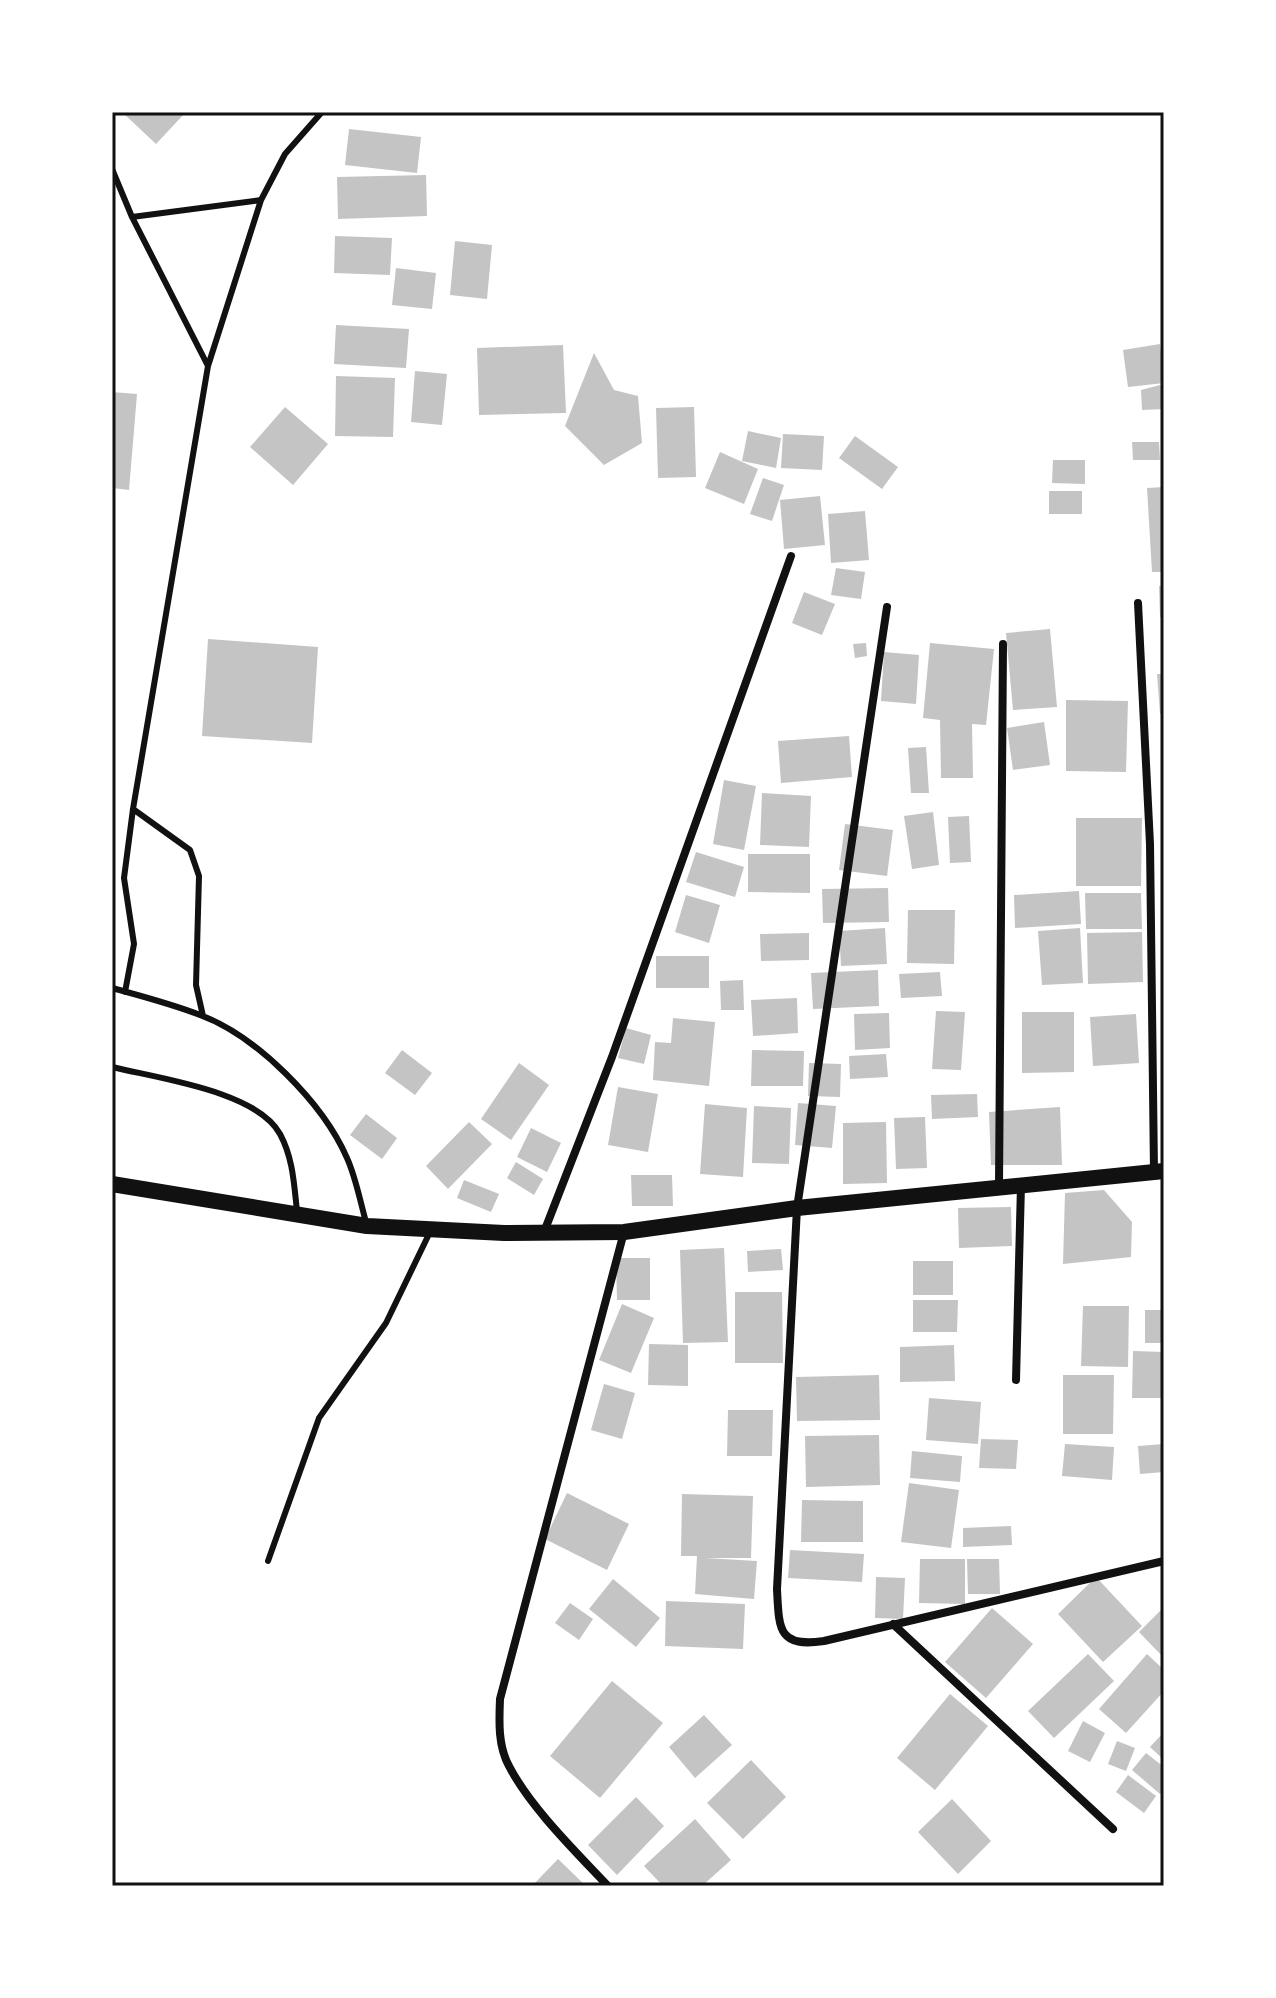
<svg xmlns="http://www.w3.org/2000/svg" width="1276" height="1998" font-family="'Roboto Condensed',sans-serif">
<rect width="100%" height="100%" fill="#fff"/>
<path fill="#c4c4c4" d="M122,112h64l-30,32z
M349,129l72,8 -4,36 -72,-8z
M426,175l1,41 -89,3 -1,-42z
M335,236l57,2 -2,37 -56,-2z
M455,241l37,4 -5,54 -37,-4z
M396,268l40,5 -4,36 -40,-4z
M336,325l73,4 -3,39 -72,-4z
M1160,344l4,39 -36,4 -5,-37z
M563,345l3,68 -87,2 -2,-67z
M594,353l20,37 24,6 4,47 -38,22 -39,-39z
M415,371l32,3 -5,51 -31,-3z
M336,376l59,2 -2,59 -58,-1z
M1164,384v25l-22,1 -1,-20z
M112,392l25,2 -8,96 -17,-2z
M285,407l43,37 -35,41 -43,-38z
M694,407l2,70 -38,1 -2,-70z
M748,431l33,7 -5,30 -34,-7z
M783,434l41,2 -2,34 -41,-2z
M855,436l43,31 -16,22 -43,-31z
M1132,442h27l1,18h-27z
M720,452l38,17 -14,35 -39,-16z
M1053,460h32v24l-33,-1z
M763,478l21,7 -12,36 -22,-7z
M1164,487v85h-12l-5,-84z
M1049,491h33v23h-33z
M820,496l5,49 -41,4 -4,-49z
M865,511l4,49 -38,3 -3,-49z
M836,568l29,4 -4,27 -30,-4z
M1159,586h5v30l-4,1z
M804,592l31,12 -13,31 -30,-12z
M1050,629l7,78 -44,3 -7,-77z
M208,639l110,8 -6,96 -110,-7z
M866,643l1,13 -12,2 -2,-14z
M930,643l64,6 -8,76 -14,-1 1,54h-32l-1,-58 -17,-2z
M884,652l35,3 -3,49 -35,-3z
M1157,674h7v39l-4,1z
M1066,700l62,1 -2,71 -60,-1z
M1044,722l6,43 -37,5 -6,-42z
M849,736l3,41 -71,6 -3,-42z
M926,747l3,46h-18l-3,-45z
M724,780l32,6 -12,64 -31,-6z
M762,793l49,3 -2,51 -49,-2z
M933,812l6,53 -27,4 -8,-53z
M969,816l2,46 -21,1 -2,-46z
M1076,818h66l-1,68h-65z
M845,824l48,6 -6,46 -48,-6z
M696,852l48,15 -9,30 -49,-15z
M748,854h62v39l-62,-1z
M888,888l1,34 -66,1 -1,-34z
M1079,891l2,33 -66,4 -1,-33z
M1085,893h56l1,36h-56z
M686,895l34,10 -11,38 -34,-11z
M908,910h47l-1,54 -47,-1z
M885,928l2,36 -46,2 -2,-35z
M1080,928l3,55 -41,2 -4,-54z
M1142,932l1,50 -55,2 -1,-51z
M809,933v27l-48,1 -1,-27z
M656,956h53v32h-53z
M878,970l1,36 -66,3 -2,-36z
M940,972l2,24 -41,2 -2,-24z
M743,980l1,30h-23l-1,-29z
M797,998l1,35 -45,3 -2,-36z
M936,1011l29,1 -4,58 -29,-1z
M1022,1012h52v60l-52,1z
M889,1013l1,35 -35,2 -1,-36z
M1136,1014l3,49 -46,3 -3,-49z
M673,1018l42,4 -6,64 -56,-6 2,-38 16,1z
M626,1028l25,7 -7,29 -26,-6z
M402,1050l30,23 -17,22 -30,-22z
M752,1050l52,1 -1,35h-52z
M886,1054l2,23 -38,2 -1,-23z
M519,1063l30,22 -38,55 -30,-21z
M809,1063l32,1 -1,33 -32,-1z
M618,1087l40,7 -10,58 -40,-7z
M977,1094l1,23 -46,2 -1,-24z
M798,1103l38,3 -4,42 -37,-3z
M705,1104l42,4 -4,69 -43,-3z
M754,1106l37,2 -2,56 -37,-1z
M1060,1107l2,58h-71l-2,-53z
M366,1114l31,24 -15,21 -32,-24z
M925,1117l2,51 -31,1 -2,-51z
M469,1122l23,22 -44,45 -22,-23z
M886,1122l1,61 -44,1v-61z
M531,1128l30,15 -14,29 -30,-15z
M516,1162l27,17 -9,16 -27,-17z
M631,1175h41l1,31h-41z
M464,1180l35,14 -8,18 -34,-14z
M1104,1190l28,32 -1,35 -68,7 2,-71z
M1011,1207l1,39 -53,2 -1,-40z
M724,1248l4,94 -45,1 -3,-93z
M781,1249l2,21 -35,2 -1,-21z
M616,1258h34v42h-33z
M913,1261h40v34h-40z
M735,1292h47l1,71h-48z
M913,1300h45l-1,32h-44z
M622,1304l32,14 -23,55 -32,-13z
M1083,1306h46l-1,61 -47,-1z
M1145,1310h19v33h-19z
M649,1344l39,1v41l-40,-1z
M954,1345l1,36 -55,1v-35z
M1133,1351l31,1v46h-32z
M879,1375l1,45 -83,1 -1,-44z
M1063,1375h51l-1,59h-50z
M604,1384l31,9 -13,46 -31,-9z
M929,1398l52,4 -3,42 -52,-4z
M728,1410h45l-1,46h-45z
M879,1435l1,50 -74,2 -1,-51z
M981,1439l37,1 -2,29 -37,-1z
M1065,1444l49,3 -2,33 -50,-4z
M1164,1444v28l-24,2 -2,-28z
M912,1451l50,5 -2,26 -50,-4z
M909,1483l50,7 -8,58 -50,-6z
M567,1493l62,31 -22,46 -62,-31z
M682,1494l71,2 -2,62h-46l52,3 -3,38 -59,-5 2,-38h-16z
M802,1500l61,1v41h-62z
M1011,1526l1,19 -49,2v-19z
M790,1550l74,4 -2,28 -74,-4z
M920,1559h45v45l-46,-1z
M967,1559h32l1,35h-32z
M876,1577l29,1 -2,41 -28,-1z
M1096,1577l46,49 -39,36 -45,-48z
M613,1579l47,39 -24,29 -47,-38z
M666,1601l79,3 -2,45 -78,-3z
M570,1603l23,16 -14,21 -24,-17z
M1164,1607v51l-25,-26z
M992,1608l41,36 -47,54 -41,-36z
M1088,1654l26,27 -60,57 -26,-27z
M1147,1654l17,16v21l-38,42 -27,-24z
M612,1681l51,42 -63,75 -50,-42z
M950,1694l38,32 -53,64 -38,-32z
M704,1715l28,30 -37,33 -26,-31z
M1083,1721l22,12 -15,29 -22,-11z
M1164,1732v28l-14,-13z
M1117,1741l18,7 -9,23 -18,-7z
M1146,1753l18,14v22l-4,5 -28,-24z
M751,1760l35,37 -43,42 -36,-36z
M1128,1775l28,21 -12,17 -28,-21z
M636,1797l28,29 -47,49 -29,-30z
M952,1799l39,42 -33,33 -40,-42z
M695,1819l36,41 -29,26h-39l-19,-20z
M558,1859l28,27h-54z"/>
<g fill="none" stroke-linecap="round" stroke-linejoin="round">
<path stroke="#111" stroke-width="6" d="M112,169l20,48 76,149 -75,443 -9,69 10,66 -9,48
M132,217l129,-17 24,-46 37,-42
M208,366l53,-166
M133,809l57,41 9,26 -3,109 7,31
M112,988c29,8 60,16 88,27 57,21 123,88 147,143 9,20 13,43 19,64
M112,1067c44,11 145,24 168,67 13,24 14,50 17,77
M268,1561l51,-143 67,-95 44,-91"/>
<path stroke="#111" stroke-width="8" d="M1138,603l12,241 4,327
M887,607l-90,601 -20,381c2,40 1,59 47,52l340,-80
M999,1186l4,-542
M544,1232l68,-175 179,-501
M1016,1380l5,-195
M893,1624l220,205
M608,1886c-32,-34 -78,-79 -99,-120 -11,-20 -10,-44 -9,-67l124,-467"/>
<path stroke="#111" stroke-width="16" d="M112,1184l255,42 137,7 120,-1 173,-24 367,-37"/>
</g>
<rect width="1276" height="1998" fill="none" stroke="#ffffff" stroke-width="228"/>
<rect x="114" y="114" width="1048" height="1770" fill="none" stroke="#111" stroke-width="3"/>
</svg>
